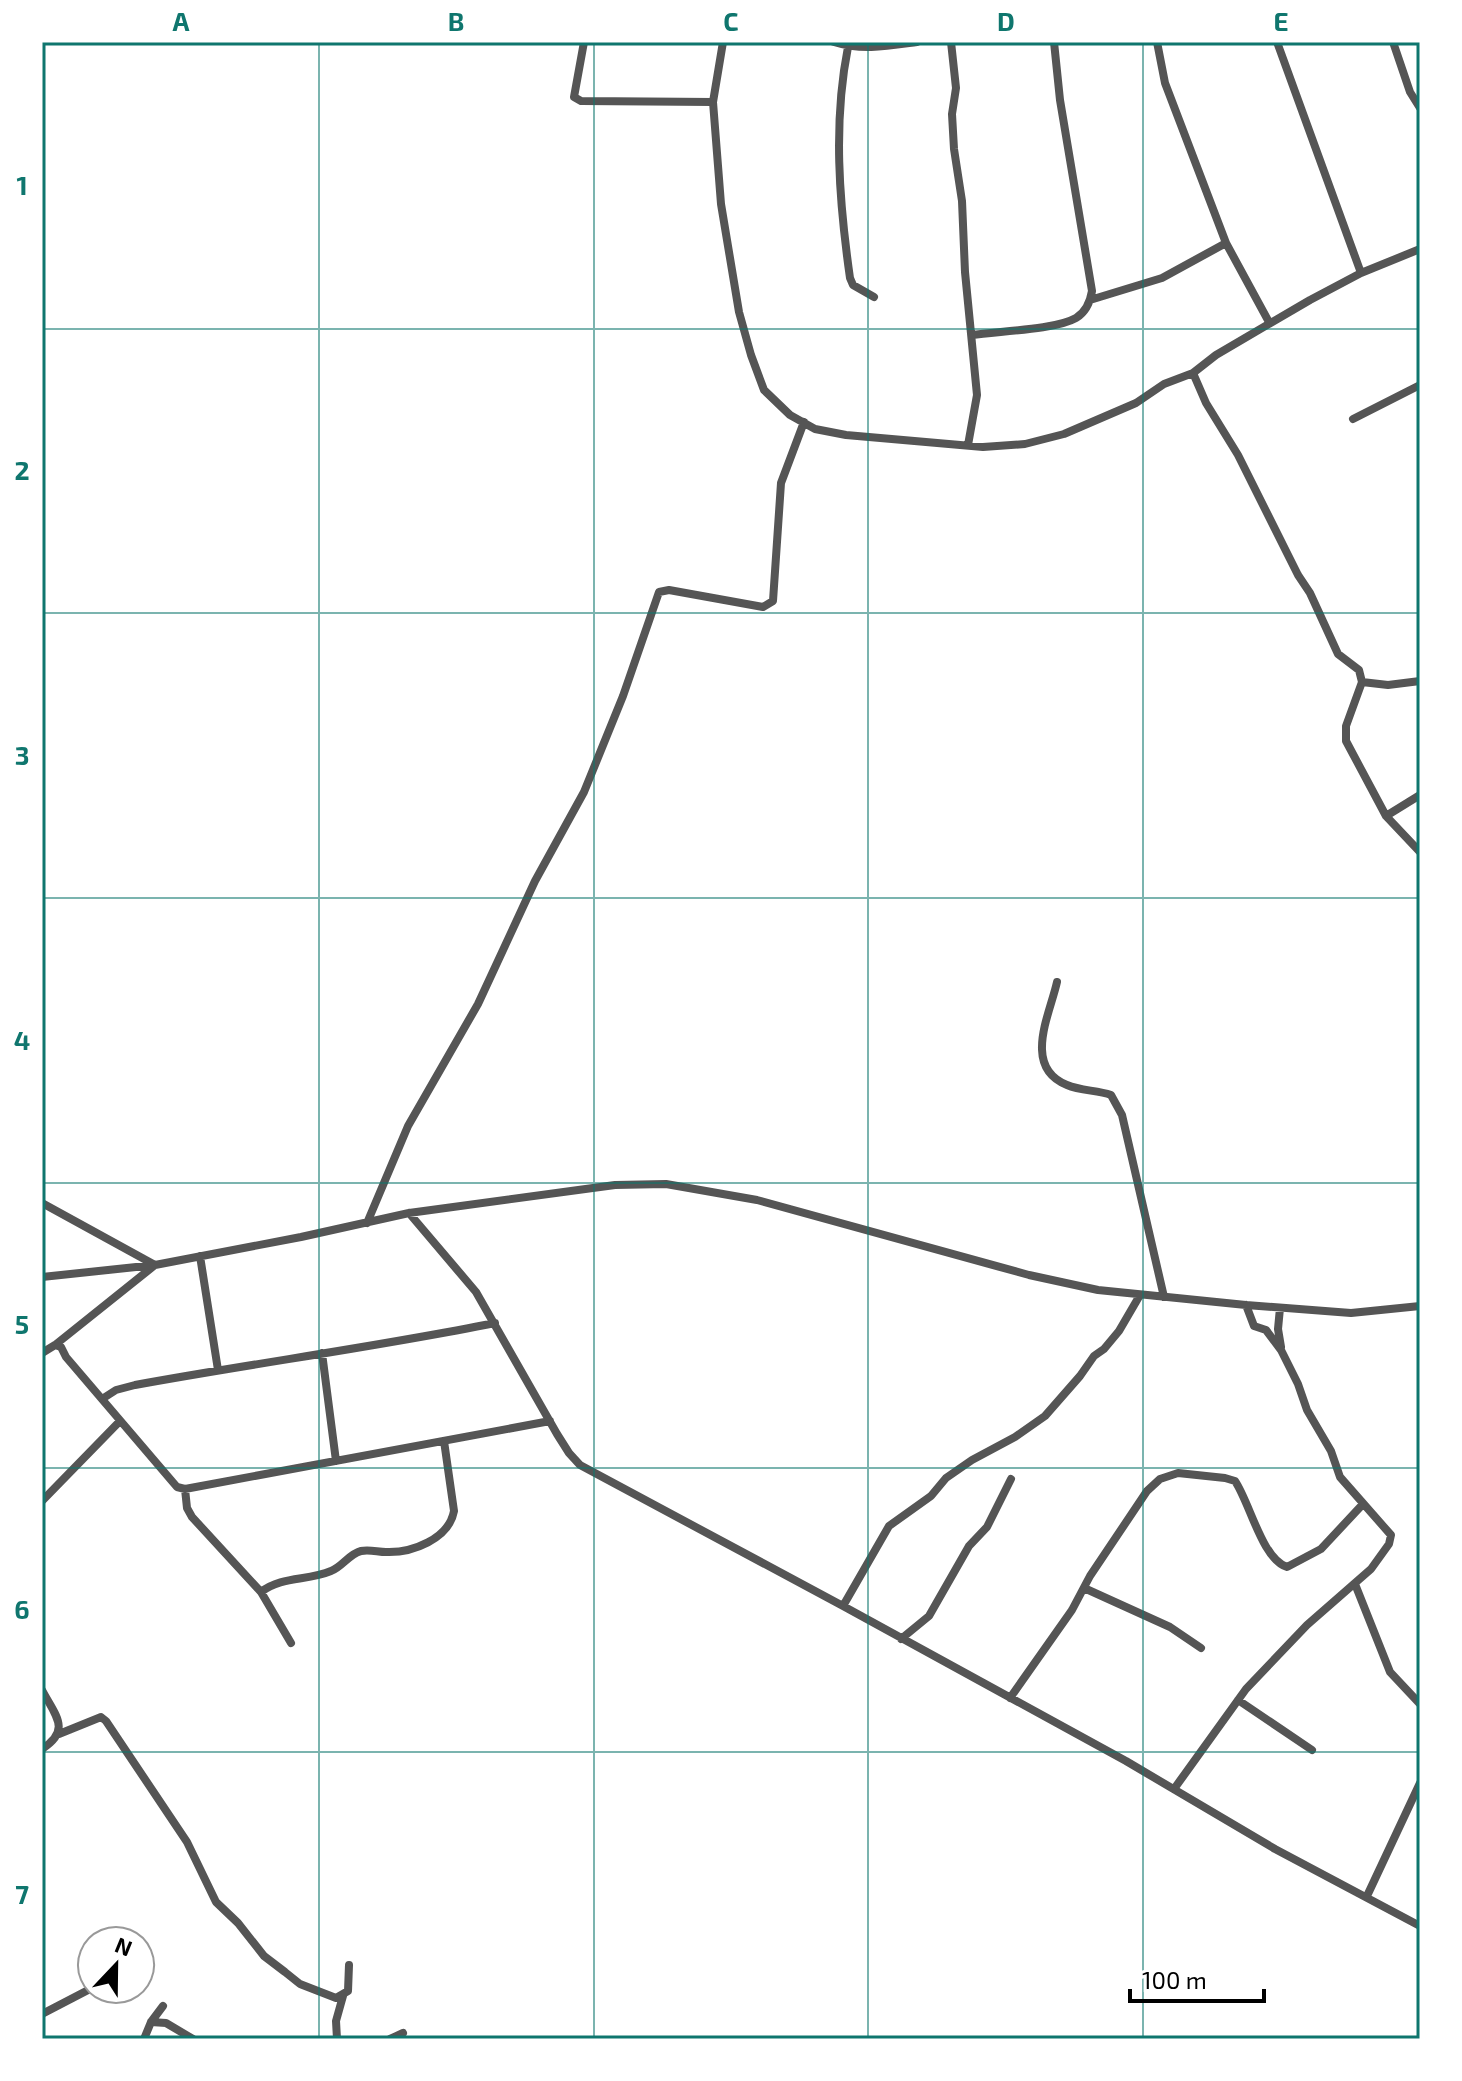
<svg xmlns="http://www.w3.org/2000/svg" width="1462" height="2081" font-family="'Exo 2',sans-serif">
<rect width="100%" height="100%" fill="#fff"/>
<g fill="none" stroke-linecap="round" stroke-linejoin="round">
<path stroke="#555" stroke-width="8" d="M584,42l-10,55 7,4 132,1
M723,42l-10,60 8,102 18,108 12,43 13,35 26,25 25,14 31,6 137,12 42,-3 39,-10 72,-31 28,-19 29,-11 23,-18 94,-55 51,-27 59,-24
M834,42c28,9 54,4 83,0
M951,42l5,46 -4,26 2,35 8,52 3,71 12,123 -9,50
M1157,42l8,41 61,160 43,79
M1277,42l84,231
M1393,42l17,50 10,16
M848,47c-15,76 -9,154 2,231l3,7 21,12
M1090,300l72,-22 64,-35
M972,335c26,-4 83,-5 104,-17 10,-6 14,-15 16,-27l-32,-191 -6,-58
M1193,373l13,30 32,52 60,120 12,18 28,61 21,16 3,12 -16,44v15l40,75 34,36
M1353,419l67,-34
M1362,682l26,3 32,-4
M1386,816l34,-21
M1057,982c-7,32 -35,85 10,103 14,6 30,5 44,10l11,20 42,182
M42,1203l113,62 -100,80
M409,1213l67,79 81,142 12,19 11,12 263,141 283,155 149,88 145,77
M367,1223l41,-97 70,-122 57,-123 49,-89 39,-96 36,-104 10,-2 94,17 10,-6 8,-118 23,-61
M200,1256l18,114
M42,1277l113,-12 146,-28 108,-24 206,-28 51,-1 91,16 272,75 69,15 148,15 105,8 69,-7
M1280,1308l-2,21 3,18
M42,1353l13,-8 6,2 5,10 105,123 6,7 8,2 365,-68
M322,1353l14,108
M102,1399l14,-9 19,-5c120,-22 241,-38 360,-62
M185,1489l2,19 5,9 69,75 30,51
M42,1501l78,-80
M1355,1584l35,88 30,32
M1084,1588l86,39 31,21
M261,1592c21,-16 46,-11 70,-21 11,-4 18,-17 30,-20 8,-2 17,1 25,1 26,1 63,-13 68,-41l-10,-70
M843,1606l46,-80 42,-30 15,-18 26,-18 43,-23 30,-21 35,-40 14,-20 10,-7 15,-18 21,-36
M901,1639l28,-23 40,-70 18,-19 24,-48
M42,1690c13,25 30,40 0,59
M1010,1698l62,-88 18,-34 57,-85 13,-12 18,-6 47,5 10,3c15,22 27,78 52,86l34,-18 42,-45
M1238,1700l74,50
M59,1734l42,-17 5,4 81,121 29,60 22,21 26,33 21,16 15,12 36,14 12,-7 1,-26
M1174,1789l72,-100 61,-64 64,-56 18,-25 2,-9 -51,-58 -9,-26 -24,-41 -9,-26 -17,-34 -15,-20 -12,-4 -8,-21
M1367,1896l53,-113
M42,2014l50,-26
M151,2022l15,1 27,16
M144,2039l7,-17 12,-16
M337,2039l-1,-18 7,-25
M390,2039l13,-6"/>
</g>
<path fill="none" stroke="#0f766e" stroke-width="2" stroke-opacity="0.55" d="M319,42v1997M594,42v1997M868,42v1997M1143,42v1997M42,329h1378M42,613h1378M42,898h1378M42,1183h1378M42,1468h1378M42,1752h1378"/>
<rect width="1462" height="2081" fill="none" stroke="#ffffff" stroke-width="88"/>
<g transform="translate(116 1965) rotate(22)"><circle r="38" fill="#ffffff" stroke="#999999" stroke-width="2"/>
<path d="M0-6L14 30L0 20L-14 30Z" fill="#000000"/>
<text y="-12" font-size="22" font-weight="bold" text-anchor="middle" fill="#000000">N</text>
</g>
<path d="M1130 1989v12h134v-12" fill="none" stroke="#000000" stroke-width="4"/>
<text x="1142" y="1989" font-size="24" fill="#000000" stroke="#ffffff" stroke-width="6" paint-order="stroke">100 m</text>
<rect x="44" y="44" width="1374" height="1993" fill="none" stroke="#0f766e" stroke-width="3"/>
<g font-size="26" text-anchor="middle" font-weight="bold" fill="#0f766e">
<text x="181" y="31">A</text>
<text x="456" y="31">B</text>
<text x="731" y="31">C</text>
<text x="1006" y="31">D</text>
<text x="1281" y="31">E</text>
<text x="22" y="195">1</text>
<text x="22" y="480">2</text>
<text x="22" y="765">3</text>
<text x="22" y="1050">4</text>
<text x="22" y="1334">5</text>
<text x="22" y="1619">6</text>
<text x="22" y="1904">7</text>
</g>
</svg>
